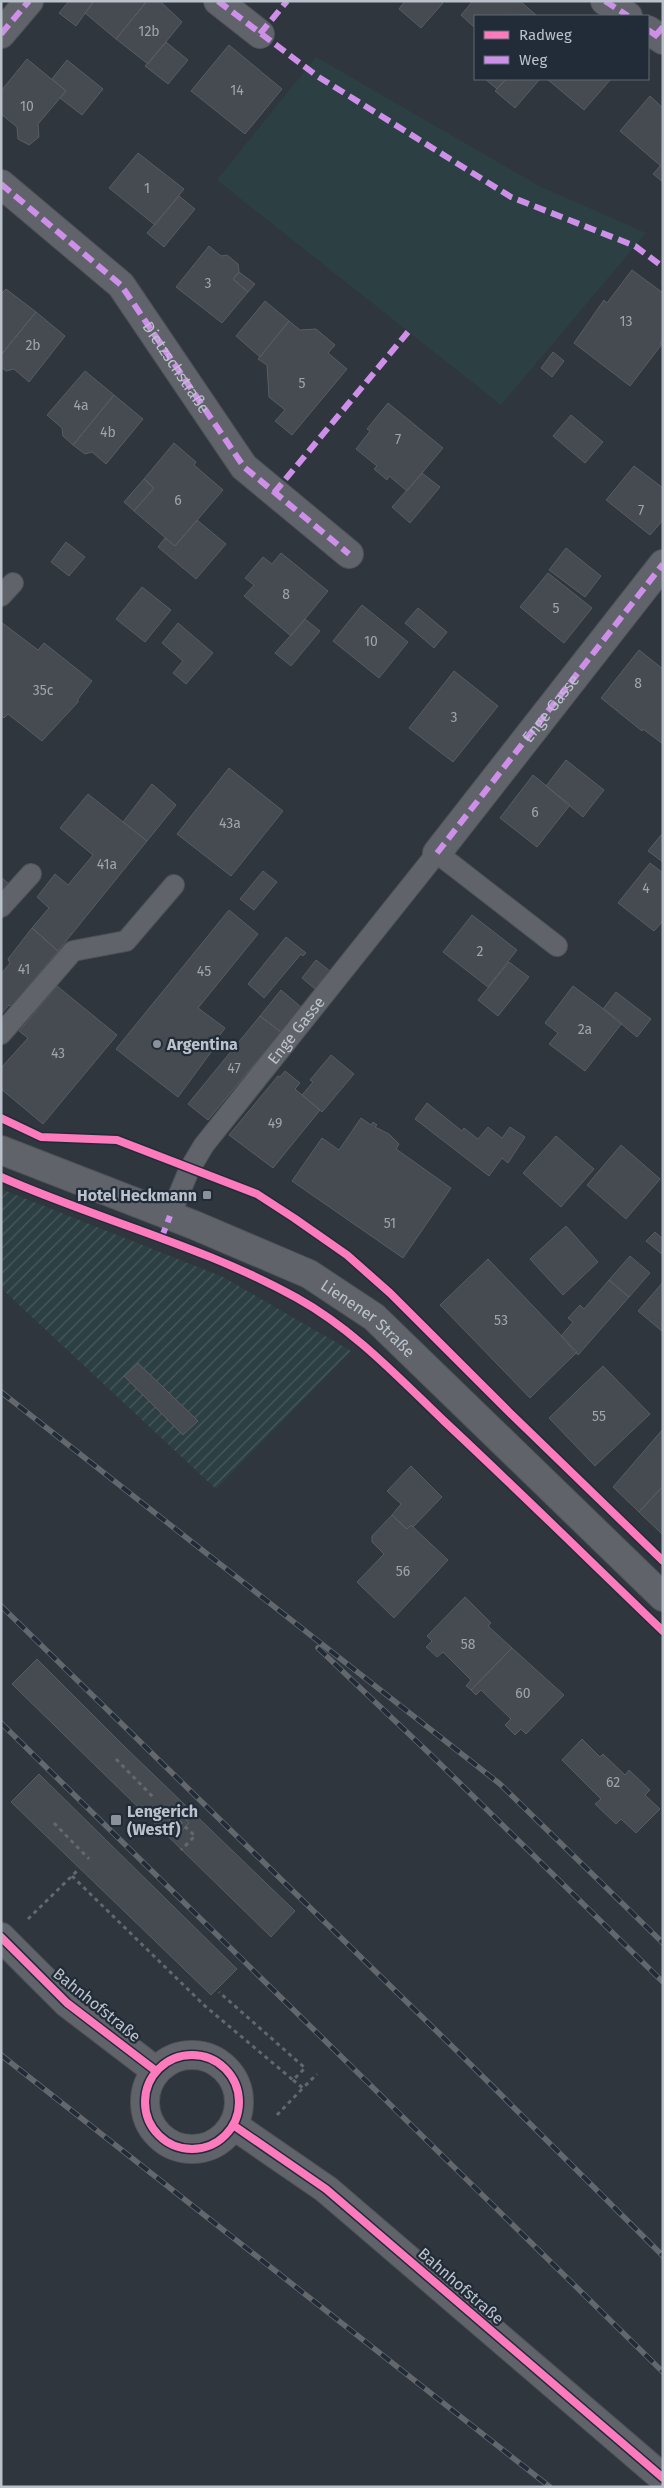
<svg xmlns="http://www.w3.org/2000/svg" width="664" height="2488" font-family="'Fira Sans',sans-serif">
<defs>
<pattern id="garden-furrows" width="10" height="10" patternUnits="userSpaceOnUse" patternTransform="scale(1.25)"><rect width="10" height="10" fill="#2c4043"/><path d="M-1 1l2-2M0 10L10 0M9 11l2-2" fill="none" stroke="#495a5d"/></pattern>
</defs>
<rect width="100%" height="100%" fill="#2f363d"/>
<path fill="#2c4043" d="M316,57l223,129 107,47 -145,172 -284,-225z"/>
<path fill="url(#garden-furrows)" d="M1,1189l222,88 128,74 -135,138 -215,-201z"/>
<path fill="#464b51" stroke="#585d64" fill-rule="evenodd" d="M69,1h25l-18,25 -17,-13z
M94,1h53l-31,38 -31,-26z
M147,1h13l22,21 -34,42 -32,-25z
M405,1h36l2,2 -22,25 -22,-19z
M473,1h47l16,14 -61,1v12l-14,-13z
M166,42l22,18 -20,24 -23,-18z
M229,45l53,44 -37,45 -54,-43z
M27,59l39,32 -28,33 1,13 -10,8 -11,-6 -1,-12 -16,-13v-23z
M67,60l36,29 -21,26 -22,-17 6,-7 -14,-12z
M485,79h21l-9,10z
M506,79h34l-25,29 -20,-17z
M547,79h64l-27,31z
M650,96l13,12 -1,59 -42,-36z
M138,153l46,36 -29,36 -46,-37z
M660,166h3v16l-10,-8z
M179,196l16,13 -31,38 -17,-14z
M209,246l12,10 6,-1 11,9 1,8 -6,7 15,13 -26,31 -46,-36z
M632,270l31,23v46l-3,4 2,1 -32,42 -56,-43 30,-43 3,3z
M239,272l16,12 -7,8 -15,-13z
M6,289l30,23 -35,43v-61z
M265,301l24,20 -29,36 -24,-21z
M36,312l29,24 -36,46 -15,-13 -8,2 -5,-4v-12z
M289,321l11,9 16,-1 19,16 -7,8 19,16 -55,66 -17,-14 10,-11 -16,-13 -2,-32 -9,-6z
M553,352l11,9 -12,16 -11,-9z
M85,371l29,24 -41,50 -10,-9 -1,-8 -15,-13z
M114,395l29,24 -37,45 -14,-12 -7,2 -12,-9z
M388,403l55,45 -36,43 -18,-15 -2,4 -13,-11 3,-3 -21,-17 14,-18 -3,-2z
M571,415l32,27 -18,21 -32,-27z
M174,443l22,19 -2,3 29,25 -48,56 -41,-35 20,-23 -10,-9z
M634,466l29,22v32l-13,15 -44,-35z
M422,473l18,14 -30,36 -18,-16z
M144,479l10,9 -20,23 -10,-9z
M197,520l29,24 -30,35 -38,-32 7,-9 10,8z
M66,542l19,15 -16,19 -18,-14z
M566,548l35,28 -16,21 -36,-27z
M281,553l47,38 -37,45 -47,-40 10,-11 -9,-7 18,-21 9,7z
M548,573l44,35 -28,35 -44,-36z
M142,587l29,23 -26,32 -29,-23z
M362,605l46,37 -29,36 -46,-37z
M418,608l29,24 -13,16 -29,-25z
M305,619l15,12 -29,35 -16,-13z
M1,622l37,28 6,-7 48,38 -14,18v3l-36,39 -34,-27 -4,4 -3,-3z
M178,623l35,30 -27,31 -13,-11 10,-12 -21,-18z
M639,650l24,19v75l-20,-15 -1,2 -41,-33z
M454,671l44,35 -45,56 -44,-34z
M566,760l38,30 -21,27 -37,-31z
M229,768l54,43 -52,65 -54,-42z
M533,775l37,30 -33,42 -37,-29z
M152,784l24,21 -29,36 -24,-19z
M88,794l59,47 -89,110 -26,-23 17,-20 -12,-11 18,-23 13,11 25,-30 -33,-27z
M661,835l2,1v26l-15,-11z
M650,863l13,10v48l-9,10 -36,-28z
M263,871l14,11 -23,28 -14,-11z
M1,877l10,9 -10,12z
M229,910l29,24 -60,74 27,20 -13,18 2,2 -36,49 -62,-48z
M472,915l45,35 -29,37 -45,-35z
M32,928l26,23 -47,56 -2,-2 -8,9v-40l9,-11 -2,-4z
M286,937l20,16 -3,3 -2,-2 -37,44 -16,-14z
M316,960l14,11 -15,18 -13,-11z
M509,962l20,15 -31,39 -20,-16z
M57,986l60,49 -74,89 -42,-35v-21l27,-30 -9,-7z
M573,986l49,37 -37,48 -36,-27 9,-11 -13,-10z
M281,990l20,17 -20,25 -21,-16z
M616,992l35,27 -14,18 -34,-28z
M260,1016l21,16 -73,88 -20,-16z
M331,1055l23,19 -32,38 -20,-17 11,-13 -3,-2z
M285,1071l15,12 -5,6 25,21 -47,58 -44,-33 49,-59 2,1z
M427,1103l35,28 2,-3 14,11 10,-12 14,11 8,-11 15,10 -17,26 -6,-5 -13,18 -74,-57z
M361,1118l10,7 2,-3 4,3 -2,2 14,7 10,10 -3,5 55,39 -48,70 -111,-77 30,-43 17,12z
M556,1136l38,33 -33,38 -38,-34z
M621,1145l39,34 -34,40 -39,-34z
M566,1226l32,36 -35,33 -33,-36z
M655,1232l8,7v16l-17,-14z
M630,1256l20,17 -21,24 -20,-17z
M488,1259l89,93 -47,46 -90,-93z
M609,1280l20,17 -51,58 -17,-19 12,-14 -5,-4 12,-13 4,4z
M663,1282v50l-25,-21z
M138,1363l60,58 -15,14 -59,-59z
M603,1366l47,48 -55,52 -46,-48z
M663,1429v57l-24,26 -26,-25z
M411,1466l31,31 -29,30 -2,-2 -4,4 -15,-14 9,-11 -14,-13z
M663,1486v49l-24,-23z
M392,1515l15,14 4,-4 37,35 -54,58 -37,-36 27,-28 -12,-12v-6z
M465,1597l26,26 -3,3 24,22 -41,42 -5,-4 5,-6 -28,-28 -6,5 -11,-10 6,-6 -5,-5z
M512,1648l52,47 -38,39 -5,-5 -6,6 -10,-10 6,-6 -30,-29 -5,5 -5,-5z
M37,1659l90,90 168,162 -24,26 -259,-253zM178,1811l11,12 -8,9 -12,-12z
M582,1739l18,18 3,-3 22,21 4,-5 21,20 -5,5 15,14 -24,24 -15,-14 -5,5 -21,-20 6,-5 -39,-39z
M39,1774l198,195 -26,26 -200,-193z
M178,1811l11,12 -8,9 -12,-12z"/>
<g fill="none" stroke-linecap="round" stroke-linejoin="round">
<defs>
<g id="service">
<path d="M1,596l12,-13"/>
<path d="M1,907l30,-33"/>
<path d="M1,1034l72,-83 53,-10 48,-56"/>
<path id="s1" d="M170,1216l19,-46 15,-25 233,-292 120,93"/>
</g>
<g id="minor">
<path d="M218,1l42,33"/>
<path d="M605,1l23,15"/>
<path d="M648,30l15,10"/>
<path d="M1,34l28,-33"/>
<path id="s2" d="M1,184l120,101 123,182 105,87"/>
<path id="s3" d="M437,853l226,-289"/>
<path d="M1,1937l66,66 89,68"/>
<circle cx="192" cy="2102" r="47"/>
<path d="M233,2125l93,64 337,289"/>
</g>
<g id="tertiary">
<path id="s4" d="M1,1150l193,75 115,49 65,43 289,280"/>
</g>
</defs>
<use href="#service" stroke="#4d5258" stroke-width="22"/>
<use href="#minor" stroke="#4d5258" stroke-width="30"/>
<use href="#tertiary" stroke="#4d5258" stroke-width="30"/>
<path stroke="#62686e" stroke-width="3" stroke-dasharray="4 4" stroke-linecap="butt" d="M116,1759l37,38
M179,1821l16,15 -14,14
M54,1823l35,36
M72,1876l133,130 88,74 12,-12 -86,-76
M28,1919l51,-50
M293,2080l10,8 14,-14
M277,2115l26,-27"/>
<use href="#service" stroke="#60646a" stroke-width="20"/>
<use href="#minor" stroke="#60646a" stroke-width="28"/>
<use href="#tertiary" stroke="#60646a" stroke-width="28"/>
<defs>
<path id="rail" d="M1,1392l499,392 163,159
M1,1606l457,446 205,204
M318,1648l112,106 233,228
M1,1723l662,649
M1,2055l549,432"/>
</defs>
<use href="#rail" stroke="#63686e" stroke-width="5.5"/>
<use href="#rail" stroke="#222c38" stroke-width="4" stroke-dasharray="11" stroke-linecap="butt"/>
<path stroke="#ce8fe9" stroke-width="6" stroke-dasharray="12 6" stroke-linecap="butt" d="M218,1l99,75 194,121 124,49 28,21
M605,1l23,15
M648,30l15,10
M1,34l28,-33
M260,34l27,-33
M656,35l7,-8
M1,184l120,101 123,182 105,87
M274,493l134,-161
M437,853l226,-289
M161,1239l9,-23"/>
<defs>
<path id="cycleway" d="M1,1118l40,19 76,3 140,54 37,24 53,37 43,38 119,119 154,149
M1,1177c97,43 203,69 296,121 56,31 101,79 147,123 74,69 146,140 219,210
M1,1937l66,66 89,68
M145 2102a47 47 0 1 1 94 0a47 47 0 1 1-94 0Z
M233,2125l93,64 337,289"/>
</defs>
<use href="#cycleway" stroke="#222c38" stroke-width="11"/>
<use href="#cycleway" stroke="#fd7abc" stroke-width="8"/>
</g>
<g fill="#8a919a" stroke="#222c38" stroke-width="2">
<circle cx="157" cy="1044" r="5"/>
<rect x="202" y="1190" width="10" height="10" rx="2.5"/>
<rect x="110" y="1814" width="12" height="12" rx="2.5"/>
</g>
<g text-anchor="middle" dominant-baseline="central" stroke-width="4.5" stroke-linejoin="round" paint-order="stroke">
<g font-size="14" fill="#9ea4ad">
<text x="149" y="31">12b</text>
<text x="237" y="90">14</text>
<text x="27" y="106">10</text>
<text x="147" y="188">1</text>
<text x="208" y="283">3</text>
<text x="626" y="321">13</text>
<text x="33" y="345">2b</text>
<text x="302" y="383">5</text>
<text x="81" y="405">4a</text>
<text x="108" y="432">4b</text>
<text x="398" y="439">7</text>
<text x="178" y="500">6</text>
<text x="641" y="510">7</text>
<text x="286" y="594">8</text>
<text x="556" y="608">5</text>
<text x="371" y="641">10</text>
<text x="638" y="683">8</text>
<text x="43" y="690">35c</text>
<text x="454" y="717">3</text>
<text x="535" y="812">6</text>
<text x="230" y="823">43a</text>
<text x="107" y="864">41a</text>
<text x="646" y="888">4</text>
<text x="480" y="951">2</text>
<text x="24" y="969">41</text>
<text x="204" y="971">45</text>
<text x="585" y="1029">2a</text>
<text x="58" y="1053">43</text>
<text x="234" y="1068">47</text>
<text x="275" y="1123">49</text>
<text x="390" y="1223">51</text>
<text x="501" y="1320">53</text>
<text x="599" y="1416">55</text>
<text x="403" y="1571">56</text>
<text x="468" y="1644">58</text>
<text x="523" y="1693">60</text>
<text x="613" y="1782">62</text>
</g>
<g font-size="16" fill="#bbc2cc" stroke="#222c38">
<text stroke="none"><textPath href="#s2" startOffset="256">Dietzschstraße</textPath></text>
<text stroke="none"><textPath href="#s3" startOffset="184">Enge Gasse</textPath></text>
<text stroke="none"><textPath href="#s1" startOffset="226">Enge Gasse</textPath></text>
<text stroke="none"><textPath href="#s4" startOffset="406">Lienener Straße</textPath></text>
<text transform="translate(97 2005) rotate(39)">Bahnhofstraße</text>
<text transform="translate(461 2286) rotate(41)">Bahnhofstraße</text>
</g>
<g font-size="16" font-weight="bold" fill="#bbc2cc" stroke="#222c38" text-anchor="start">
<text x="167" y="1044">Argentina</text>
<text x="197" y="1195" text-anchor="end">Hotel Heckmann</text>
<text x="127" y="1811">Lengerich<tspan x="127" dy="18">(Westf)</tspan></text>
</g>
</g>
<rect width="664" height="2488" fill="none" stroke="#bbc2cc" stroke-width="5"/>
<rect x="474" y="15" width="175" height="65" fill="#222c38" stroke="#5f6873"/>
<rect x="484" y="31" width="25" height="8" fill="#fd7abc" stroke="#5f6873"/>
<text x="519" y="40" font-size="15" fill="#bbc2cc">Radweg</text>
<rect x="484" y="56" width="25" height="8" fill="#ce8fe9" stroke="#5f6873"/>
<text x="519" y="65" font-size="15" fill="#bbc2cc">Weg</text>
</svg>
